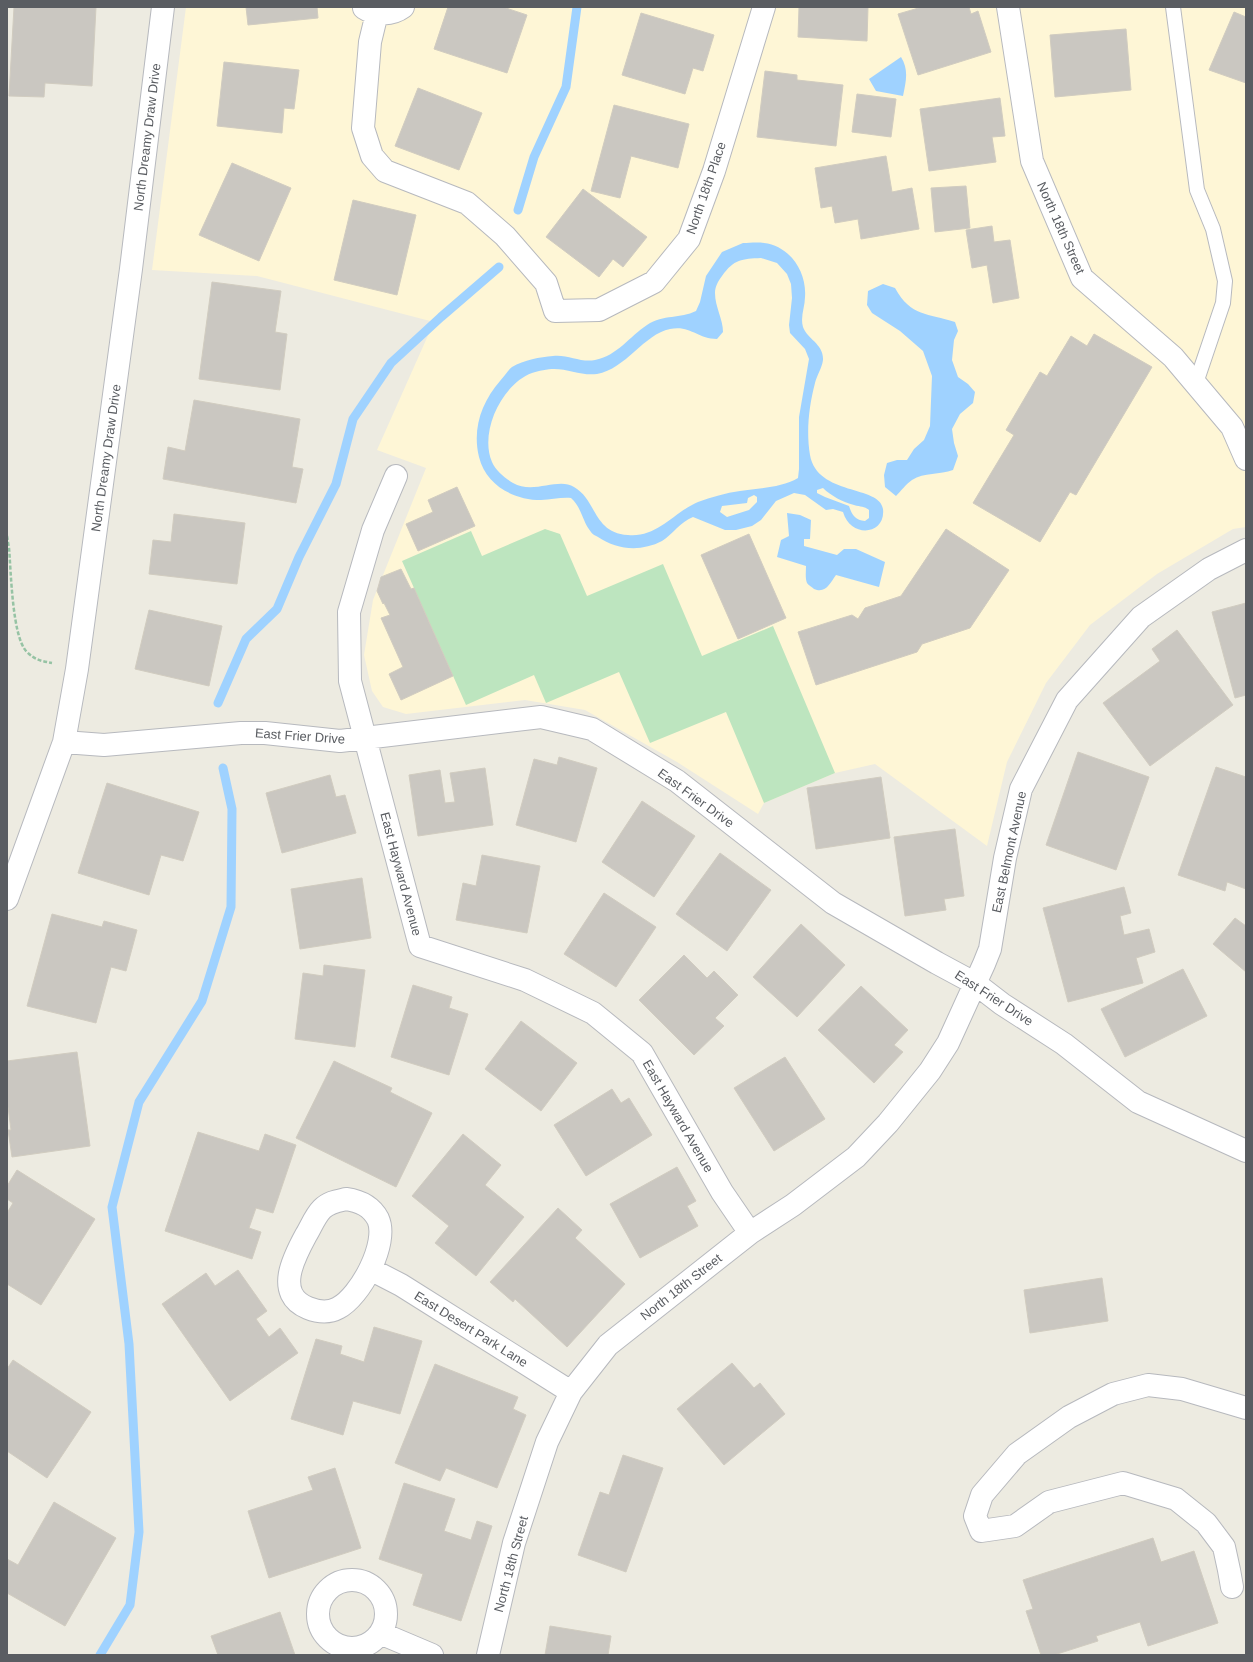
<svg xmlns="http://www.w3.org/2000/svg" width="1253" height="1662" font-family="Arial,sans-serif">
<rect width="100%" height="100%" fill="#edebe1"/>
<path fill="#fef6d6" d="M186,7h1060v520l-13,2 -76,45 -67,51 -44,58 -39,79 -20,84 -112,-82 -40,9 -71,30 -6,11 -81,-52 -92,-52 -60,-10 -119,14 -23,-7 -11,-16 -8,-36 9,-55 53,-132 -49,-18 57,-128 -177,-46 -105,-6z"/>
<path fill="#bde5bf" d="M545,529l15,5 27,62 76,-32 39,92 71,-30 62,147 -71,30 -38,-91 -76,31 -31,-71 -73,31 -12,-28 -68,30 -64,-144 69,-30 11,25z"/>
<path fill="#9fd2ff" fill-rule="evenodd" d="M901,57c8,13 5,24 2,39l-27,-5 -7,-12z
M743,243c6,0 14,-1 21,0 26,3 43,29 41,54 0,10 -5,20 -2,30 4,12 21,17 20,33 -1,8 -6,15 -8,23 -6,23 -9,48 -5,72 7,41 70,30 73,54 3,26 -32,30 -40,3l-10,-3 -7,1 -21,-15 -11,-2 -18,8 -15,19 -9,6 -16,4h-11l-32,-13c-13,5 -20,17 -31,24 -21,11 -45,9 -64,-4 -2,-1 -6,-3 -7,-5 -9,-11 -9,-24 -20,-34 -10,-1 -20,2 -30,2 -28,0 -55,-15 -62,-43 -7,-29 3,-55 21,-76 4,-4 8,-11 12,-14 12,-7 28,-10 41,-11 14,-2 28,7 42,4 22,-4 35,-24 52,-35 17,-11 33,-6 49,-14l4,-9 6,-26 16,-24zM761,258l16,5 10,11 4,10 1,14 -3,27 1,8 15,16 4,10 -10,58v52l-1,9c-17,10 -40,10 -58,13 -14,2 -29,6 -42,11 -24,10 -41,36 -70,33 -35,-2 -31,-35 -54,-48 -16,-10 -41,8 -61,-4 -8,-5 -17,-12 -21,-21 -13,-30 10,-78 40,-89 6,-2 16,-4 22,-4 15,0 28,7 43,5 29,-5 47,-40 73,-45 21,-4 27,10 47,10l6,-7c0,-13 -8,-25 -8,-39 0,-6 3,-12 7,-17 12,-17 20,-17 39,-18zM823,488c8,8 20,14 31,17 7,2 10,1 15,5v8l-4,3c-10,-1 -13,-6 -16,-15l-24,-9 -8,-4v-3zM754,495l3,2v5l-8,8 -22,7 -7,-5 2,-6 25,-3 1,-5z
M883,284l12,4c16,29 33,25 60,34l3,9 -4,9 -2,20 6,17 10,7 7,8 -2,11 -13,11 -8,15 2,14 4,13 -5,14c-13,5 -29,2 -41,10 -6,4 -11,11 -16,16l-11,-9 -1,-12 3,-12 10,-3h10l7,-11 10,-9 6,-14 2,-50 -9,-25 -23,-20 -28,-18 -5,-8 1,-14z
M787,513l13,2 11,5 -1,19h-6v7l33,9 7,-6h12l29,13 -6,25 -43,-12c-6,8 -10,19 -22,14 -2,-2 -6,-4 -7,-6 -2,-5 -1,-12 -1,-17l-29,-9 4,-17 8,-4z"/>
<g fill="none" stroke-linecap="round" stroke-linejoin="round">
<path stroke="#9fd2ff" stroke-width="9" d="M518,210l16,-53 32,-70 11,-80
M218,703l28,-64 31,-30 22,-52 37,-73 17,-65 38,-56 50,-46 58,-50
M100,1655l30,-50 9,-73 -10,-188 -17,-137 27,-105 63,-101 29,-94 1,-98 -9,-41"/>
</g>
<path fill="#cac7c1" stroke="#d1ccc0" d="M14,7h82l-4,79 -47,-3 -1,14 -35,-1z
M246,7h71l1,11 -70,7z
M448,7h55l24,8 -20,58 -73,-24z
M799,7h69l-1,34 -69,-4z
M922,7h47l2,7 7,-3 13,41 -73,23 -20,-61z
M1234,12l12,5v66l-37,-13z
M641,13l73,22 -11,36 -10,-3 -8,26 -63,-19z
M1126,29l5,61 -76,7 -5,-62z
M224,62l75,8 -5,39 -10,-1 -2,25 -65,-7z
M765,71l32,4v5l46,5 -7,61 -79,-9z
M418,88l64,25 -23,57 -64,-24z
M857,94l39,5 -5,38 -39,-5z
M1000,98l5,38 -13,1 4,25 -67,9 -9,-62z
M614,105l75,19 -11,44 -47,-12 -11,42 -29,-7z
M886,156l6,36 20,-4 7,41 -58,10 -3,-20 -23,4 -3,-17 -11,2 -6,-40z
M232,163l59,25 -32,73 -60,-26z
M966,186l4,42 -35,4 -4,-44z
M583,189l64,48 -24,30 -10,-8 -14,18 -53,-40z
M353,200l63,15 -19,80 -63,-15z
M992,226l2,16 16,-2 9,58 -26,5 -6,-38 -15,3 -6,-38z
M212,282l69,9 -6,41 12,2 -7,56 -81,-11z
M1094,334l58,33 -76,128 -6,-3 -30,50 -67,-39 41,-68 -8,-5 34,-58 7,4 24,-40 16,10z
M194,400l106,19 -8,48 11,2 -7,34 -133,-24 5,-32 17,4z
M457,487l18,39 -57,25 -12,-27 27,-12 -5,-12z
M174,514l71,9 -8,61 -88,-10 4,-34 18,2z
M946,529l63,41 -39,58 -48,16 -5,8 -101,33 -18,-53 54,-17 6,4 7,-11 36,-12z
M749,534l37,84 -48,21 -37,-84z
M401,569l10,20 3,-1 39,88 -52,24 -12,-26 14,-7 -22,-49 9,-3 -6,-12 -1,1 -6,-13 4,-14z
M1246,603v92l-11,3 -23,-86z
M149,610l73,16 -13,60 -74,-17z
M1177,630l56,75 -83,61 -47,-63 57,-42 -8,-12z
M1078,752l71,25 -33,93 -70,-25z
M559,757l38,11 -21,74 -60,-17 18,-66 23,6z
M1216,767l30,10v112l-19,-7 -2,9 -47,-16z
M485,768l8,57 -75,11 -9,-61 31,-5 5,33 10,-1 -5,-29z
M330,775l6,22 9,-2 11,38 -74,20 -16,-60z
M881,777l9,61 -74,11 -9,-61z
M107,783l92,29 -16,49 -22,-6 -12,40 -71,-22z
M642,801l53,35 -41,61 -52,-35z
M955,829l9,67 -20,3 2,11 -41,6 -11,-79z
M720,853l51,37 -44,61 -51,-37z
M482,855l58,11 -13,67 -71,-13 7,-37 13,3z
M362,878l9,60 -71,11 -9,-60z
M1124,887l7,26 -11,3 4,19 25,-6 6,23 -19,6 7,25 -75,19 -25,-94z
M604,893l52,34 -40,60 -52,-33z
M52,914l50,13 2,-6 33,9 -11,41 -15,-4 -15,56 -69,-17z
M1235,918l11,8v46l-33,-28z
M801,924l44,41 -48,52 -44,-40z
M684,955l23,23 7,-7 24,24 -23,23 9,8 -30,29 -55,-55z
M324,965l41,5 -10,77 -60,-8 8,-66 20,3z
M1183,969l24,47 -82,41 -24,-48z
M413,985l39,12 -3,11 19,6 -19,61 -58,-18z
M861,986l47,44 -14,15 9,7 -29,31 -56,-53z
M521,1021l56,42 -36,48 -56,-42z
M77,1052l13,94 -78,11 -4,-27h3l-3,-23 -1,1v-47z
M785,1057l40,62 -51,32 -40,-63z
M334,1061l58,27 -2,4 42,21 -36,74 -100,-49z
M612,1089l9,14 8,-5 23,37 -66,41 -32,-51z
M198,1132l61,19 6,-17 31,11 -23,68 -17,-5 -7,20 12,4 -9,27 -87,-28z
M463,1134l38,31 -16,20 39,32 -48,59 -41,-33 14,-17 -37,-30z
M677,1167l19,34 -9,5 11,20 -58,32 -30,-54z
M17,1170l78,49 -54,86 -34,-21v-71l6,-10 -6,-4v-13z
M558,1208l24,22 -7,8 50,46 -58,63 -52,-48 -2,3 -23,-20z
M238,1270l29,41 -11,8 13,18 11,-9 18,25 -68,48 -68,-97 44,-31 9,13z
M1102,1278l6,43 -78,12 -6,-43z
M374,1327l48,14 -22,73 -47,-13 -10,34 -52,-16 25,-80 26,7 -2,8 24,8z
M13,1360l78,52 -44,66 -40,-27v-82z
M732,1363l22,25 6,-5 25,31 -61,51 -47,-56z
M435,1364l83,33 -5,12 13,6 -29,73 -51,-20 -6,13 -45,-18z
M623,1455l40,13 -37,104 -48,-17 22,-63 9,3z
M335,1468l26,80 -92,30 -21,-67 65,-21 -5,-13z
M404,1483l51,16 -11,32 27,9 6,-19 15,5 -31,95 -48,-16 10,-31 -44,-15z
M54,1502l62,36 -51,88 -58,-33v-34l11,6z
M1153,1538l8,24 33,-11 24,72 -70,23 -8,-24 -44,14 2,5 -44,14h-13l-15,-44 7,-2 -10,-29z
M280,1612l15,43h-77l-7,-19z
M550,1626l61,10 -3,19h-63z"/>
<g fill="none" stroke-linecap="round" stroke-linejoin="round">
<defs>
<path id="lane" d="M1173,7l24,183 16,39 12,52 -2,22 -27,80"/>
<path id="street" d="M1008,7l24,154 50,117 91,79 59,70 14,32
M364,8c12,8 28,7 39,-1
M377,13l-7,29 -7,86 9,28 13,15 82,32 38,33 41,47 9,28 44,-1 55,-28 35,-43 25,-68 50,-164
M396,476l-23,54 -24,82 1,69 70,265 105,34 68,33 49,40 80,139 28,41
M64,742l40,3 137,-12h24l75,8 201,-24 51,12 85,52 156,122 104,60 39,21 26,20 62,40 74,58 108,49
M7,899l57,-157 13,-73 54,-400 32,-262
M346,1199c14,2 25,7 32,20 11,24 -18,78 -40,89 -9,5 -20,4 -30,0 -34,-14 -14,-51 -2,-73 5,-8 9,-19 16,-26 7,-7 15,-8 24,-10z
M370,1269l31,16 170,107
M318 1614a34 34 0 1 1 68 0a34 34 0 1 1-68 0Z
M1232,1587l-3,-17 -5,-23 -18,-24 -30,-24 -53,-16 -74,19 -34,24 -34,5 -6,-15 7,-21 35,-41 52,-37 44,-23 35,-9 34,4 64,19
M380,1633l52,22
M488,1655l26,-112 33,-101 24,-50 37,-47 142,-112 43,-28 63,-48 32,-34 42,-52 18,-28 36,-79 6,-15 15,-91 16,-69 46,-89 74,-83 68,-48 37,-19"/>
</defs>
<use href="#lane" stroke="#b7b9be" stroke-width="16"/>
<use href="#street" stroke="#b7b9be" stroke-width="24"/>
<path stroke="#96c3a4" stroke-width="2.5" stroke-dasharray="4 2" stroke-linecap="butt" d="M7,536l2,12c2,22 3,90 18,104 8,8 14,9 25,11"/>
<use href="#lane" stroke="#fff" stroke-width="14"/>
<use href="#street" stroke="#fff" stroke-width="22"/>
</g>
<g text-anchor="middle" dominant-baseline="central" stroke-width="3" stroke-linejoin="round" paint-order="stroke">
<g font-size="13" fill="#5a5d62" stroke="#fff">
<text transform="translate(147 137) rotate(-83)">North Dreamy Draw Drive</text>
<text transform="translate(706 188) rotate(-71)">North 18th Place</text>
<text transform="translate(1061 228) rotate(66)">North 18th Street</text>
<text transform="translate(106 458) rotate(-82)">North Dreamy Draw Drive</text>
<text transform="translate(300 736) rotate(4)">East Frier Drive</text>
<text transform="translate(696 798) rotate(36)">East Frier Drive</text>
<text transform="translate(1009 852) rotate(-78)">East Belmont Avenue</text>
<text transform="translate(401 874) rotate(75)">East Hayward Avenue</text>
<text transform="translate(994 998) rotate(33)">East Frier Drive</text>
<text transform="translate(678 1116) rotate(60)">East Hayward Avenue</text>
<text transform="translate(681 1287) rotate(-38)">North 18th Street</text>
<text transform="translate(471 1329) rotate(32)">East Desert Park Lane</text>
<text transform="translate(511 1564) rotate(-75)">North 18th Street</text>
</g>
</g>
<rect width="1253" height="1662" fill="none" stroke="#5a5d62" stroke-width="16"/>
</svg>
